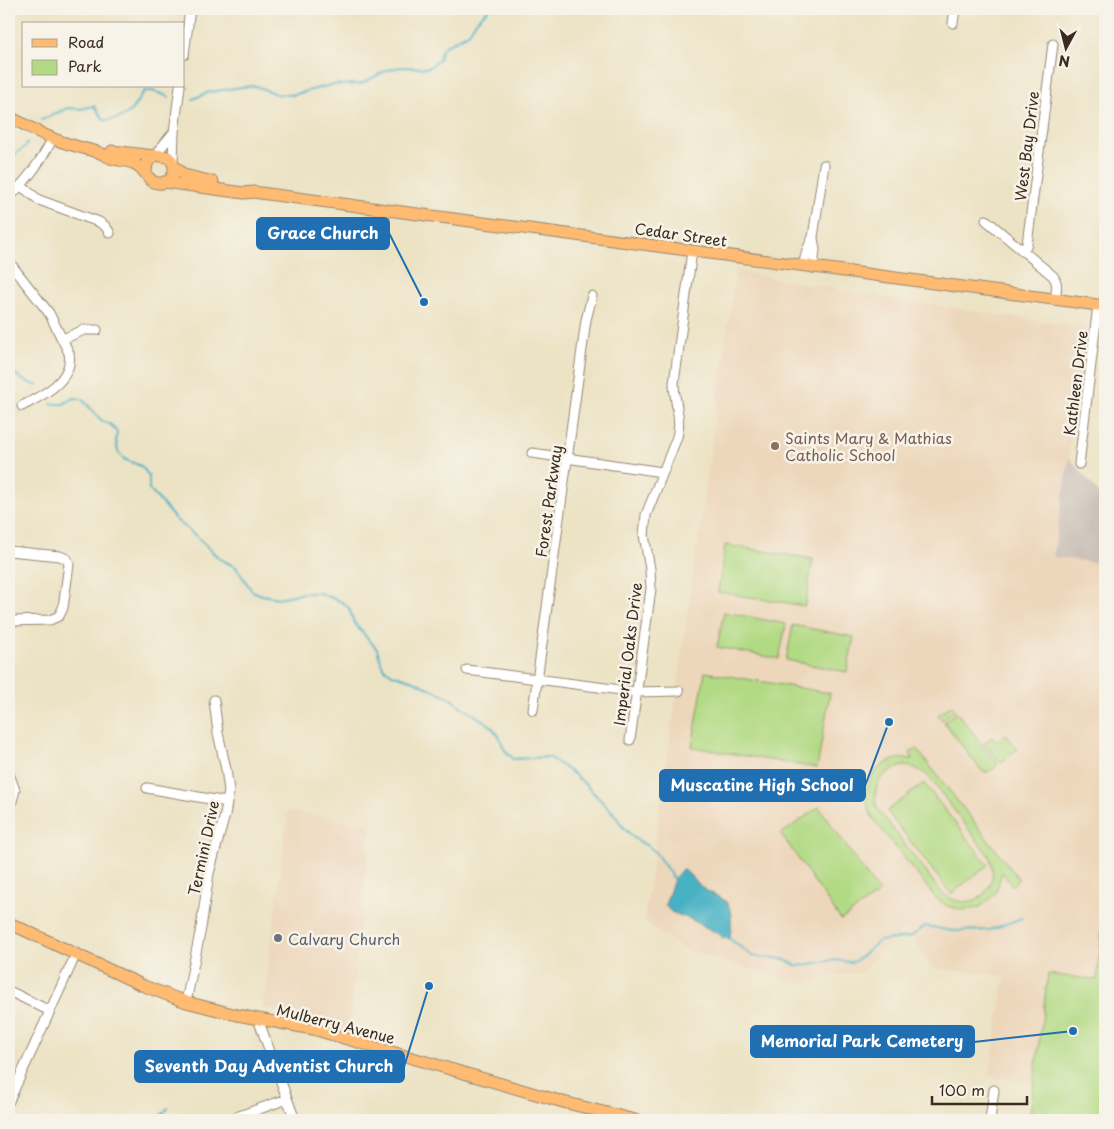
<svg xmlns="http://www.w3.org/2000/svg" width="1114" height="1129" font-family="'Playpen Sans',sans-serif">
<rect width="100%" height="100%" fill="#f7f3e8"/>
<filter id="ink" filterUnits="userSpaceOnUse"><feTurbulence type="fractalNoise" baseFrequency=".02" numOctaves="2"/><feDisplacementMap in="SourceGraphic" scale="10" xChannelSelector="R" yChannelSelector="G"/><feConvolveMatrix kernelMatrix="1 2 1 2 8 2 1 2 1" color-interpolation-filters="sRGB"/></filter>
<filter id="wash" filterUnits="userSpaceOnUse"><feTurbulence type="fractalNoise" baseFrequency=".0096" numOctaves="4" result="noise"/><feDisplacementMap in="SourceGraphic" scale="20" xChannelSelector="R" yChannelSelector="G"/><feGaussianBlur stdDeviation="1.12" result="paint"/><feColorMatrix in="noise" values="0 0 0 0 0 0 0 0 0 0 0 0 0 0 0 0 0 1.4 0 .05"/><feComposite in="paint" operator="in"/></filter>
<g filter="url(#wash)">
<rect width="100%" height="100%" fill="#ece3c5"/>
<path fill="#edd7bb" d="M736,271l124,23 228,34 -35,228 52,8v331l-8,85 -49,-6 -14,108 -45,-5 16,-101 -72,-8 -28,-41 -43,46 -21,1 -40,10 -118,-35 -39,-28z
M288,811l82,14 -21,203 -86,-20z"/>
<path fill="#ccc2b9" d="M1069,457l36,44v63l-52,-7z"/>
<path fill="#b2da84" stroke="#768251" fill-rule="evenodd" d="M725,545l88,14 -8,47 -87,-14z
M724,612l62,12 -7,35 -62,-12z
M793,625l61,12 -7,35 -61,-12z
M705,672l125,21 -13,75 -125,-21z
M951,705l4,5 -13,10 -4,-5z
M956,713l3,2 37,47 1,4 -9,6h-4l-4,-3 -36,-47z
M1006,734l11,15 -15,13 -4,-2 -14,-17 8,-6 4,4z
M916,748l103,131 -7,7 -10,-14 -6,20 -10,11 -8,5 -16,2 -15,-4 -12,-9 -61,-77c-20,-31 3,-67 39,-61l-3,-6zM905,766c9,1 16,4 23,10l61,80c14,33 -17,60 -47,37l-65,-85c-6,-22 5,-39 28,-42z
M924,783l64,82 -37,29 -64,-83z
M819,807l60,86 -38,27 -60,-86z
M1105,896v224h-76l19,-146 49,6z"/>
<path fill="#46b1c4" stroke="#406e71" d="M682,869c9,5 13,13 21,19 6,5 14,7 21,12 10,8 7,28 6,39l-7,-1 -4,-4 -29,-15 -19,-7 -6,-7 9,-26z"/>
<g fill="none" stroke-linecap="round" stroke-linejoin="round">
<path stroke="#46b1c4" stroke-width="2" d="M568,9c5,4 11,2 16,0
M193,99l16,-7 33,-5 14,-1 20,8 16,1 39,-10 30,-1 24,-13 15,-4 28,1 11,-8 2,-9 4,-5 23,-12 9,-14 12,-11
M41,120l27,-12 12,1 14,-3 10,14c22,1 30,-11 39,-28 10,-3 16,1 26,5
M9,158l16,-11 2,-4
M9,366c6,10 17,17 28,19
M51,404h12l11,-6 8,1 20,22 8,3 7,8 -1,8 2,12 6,7 17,7 5,6 3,5v12l10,11 16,19 22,18 23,22 16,8 16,24 10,4 16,3 25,-5h16l23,9 7,6 5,15 23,26 5,16 3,4 7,5 22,7 36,17 7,6 33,21 9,11 5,13 9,10 36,-2 26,18 10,9 29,30 9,13 11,11 15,9 6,5 19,27
M730,939l22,17 31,3 15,7 36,-6 16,2 6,-1 23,-20 31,-4 16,-11 26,5 38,-1 32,-12
M157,1120l11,-12"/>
</g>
</g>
<g filter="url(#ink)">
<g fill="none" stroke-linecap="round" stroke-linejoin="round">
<defs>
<path id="minor" d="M953,23l2,-14
M184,55l6,-46
M155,155l19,-23
M173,163l1,-31 6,-46
M21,186l18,14 60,22 6,4 5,7
M9,197c19,-17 32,-36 44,-59
M986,220l67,56c6,8 3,15 2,24
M813,238l2,12 -2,18
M1023,251l4,-7 26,-200
M9,262l40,51 20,40c5,27 -27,43 -47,53
M803,266l4,-16 6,-13 11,-72
M63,339l21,-9h13
M532,453l130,19
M1079,464l19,-159
M9,551l51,5 7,3 2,5 -6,44 -4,8 -9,4 -41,1
M467,670l169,22 43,-1
M533,710l53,-390 6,-24
M630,740l21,-151 -1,-20 -6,-34 2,-20 31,-78c5,-19 -3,-35 -3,-54l18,-132
M9,774l6,16 -6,22
M147,788l80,14
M9,991l41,20
M186,1002l15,-74 8,-55 16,-58 4,-24 -3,-22 -8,-36 -4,-33
M258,1019l37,101
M9,1101l67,-147
M228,1120l59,-21
M990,1120l4,-30"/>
<path id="major" d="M9,117c15,7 30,16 45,22 15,6 29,9 44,13 5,2 10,5 15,7 7,2 15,1 22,5 10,4 12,18 23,19 16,2 21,-17 10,-26l-13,-2 -8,8 -1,9
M112,151l42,5
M174,166l10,9 29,7
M164,182l80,11 9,-1 852,114
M9,923l135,63 42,16 51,13 76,14 250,73 72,18"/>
</defs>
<use href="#minor" stroke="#948672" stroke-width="11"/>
<use href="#major" stroke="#948672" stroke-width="13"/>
<use href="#minor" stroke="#fff" stroke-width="9"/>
<use href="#major" stroke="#ffbb71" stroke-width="11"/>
</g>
</g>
<circle fill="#8d6e63" stroke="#f7f3e8" stroke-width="2" cx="775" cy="446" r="5"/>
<circle fill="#6b7280" stroke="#f7f3e8" stroke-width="2" cx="278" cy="938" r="5"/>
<g text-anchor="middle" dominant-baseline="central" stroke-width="5" stroke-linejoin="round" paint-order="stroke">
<g font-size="15" fill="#3b2a1e" stroke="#f7f3e8">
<text transform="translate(1026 146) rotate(-83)">West Bay Drive</text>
<text transform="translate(681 234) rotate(8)">Cedar Street</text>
<text transform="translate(1075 383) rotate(-83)">Kathleen Drive</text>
<text transform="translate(548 501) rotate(-82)">Forest Parkway</text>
<text transform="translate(627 654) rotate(-83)">Imperial Oaks Drive</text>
<text transform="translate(203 848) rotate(-78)">Termini Drive</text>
<text transform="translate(336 1023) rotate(14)">Mulberry Avenue</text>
</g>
<g font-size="15" fill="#785e54" stroke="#f7f3e8" text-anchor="start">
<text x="785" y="437">Saints Mary &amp; Mathias<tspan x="785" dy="17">Catholic School</tspan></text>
</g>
<g font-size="15" fill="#5b616d" stroke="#f7f3e8" text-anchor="start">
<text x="288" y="938">Calvary Church</text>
</g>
</g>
<path fill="none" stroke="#1f6fb2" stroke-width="2" d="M424 302L389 233M889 722L865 786M1073 1031L974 1042M429 986L404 1067"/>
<g fill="#1f6fb2" stroke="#f7f3e8" stroke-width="2">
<circle cx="424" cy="302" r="5"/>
<circle cx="889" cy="722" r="5"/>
<circle cx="1073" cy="1031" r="5"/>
<circle cx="429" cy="986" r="5"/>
</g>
<g fill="#1f6fb2" stroke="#1f6fb2" stroke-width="2">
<rect x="257" y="218" width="132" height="31" rx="5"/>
<rect x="660" y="770" width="205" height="31" rx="5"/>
<rect x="751" y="1026" width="223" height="31" rx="5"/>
<rect x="135" y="1051" width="269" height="31" rx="5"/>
</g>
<g font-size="16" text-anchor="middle" font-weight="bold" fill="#fff">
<text x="323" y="239">Grace Church</text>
<text x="762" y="791">Muscatine High School</text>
<text x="862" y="1047">Memorial Park Cemetery</text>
<text x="269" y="1072">Seventh Day Adventist Church</text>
</g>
<rect width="1114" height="1129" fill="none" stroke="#f7f3e8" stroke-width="30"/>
<rect x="22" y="22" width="162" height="65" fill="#f7f3e8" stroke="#aca397"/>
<rect x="32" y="39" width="25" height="8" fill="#ffbb71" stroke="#aca397"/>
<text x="68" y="48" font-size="15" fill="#3b2a1e">Road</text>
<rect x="32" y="60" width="25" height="15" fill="#b2da84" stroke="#aca397"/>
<text x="68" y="72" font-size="15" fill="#3b2a1e">Park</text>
<g transform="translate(1066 48) rotate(187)" stroke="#f7f3e8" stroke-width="4" paint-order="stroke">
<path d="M0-4L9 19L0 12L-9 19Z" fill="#3b2a1e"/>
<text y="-8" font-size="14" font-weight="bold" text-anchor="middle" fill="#3b2a1e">N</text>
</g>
<path d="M932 1096v8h95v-8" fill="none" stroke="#3b2a1e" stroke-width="2.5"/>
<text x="939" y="1096" font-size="15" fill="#3b2a1e" stroke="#f7f3e8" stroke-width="4" paint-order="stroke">100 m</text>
</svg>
